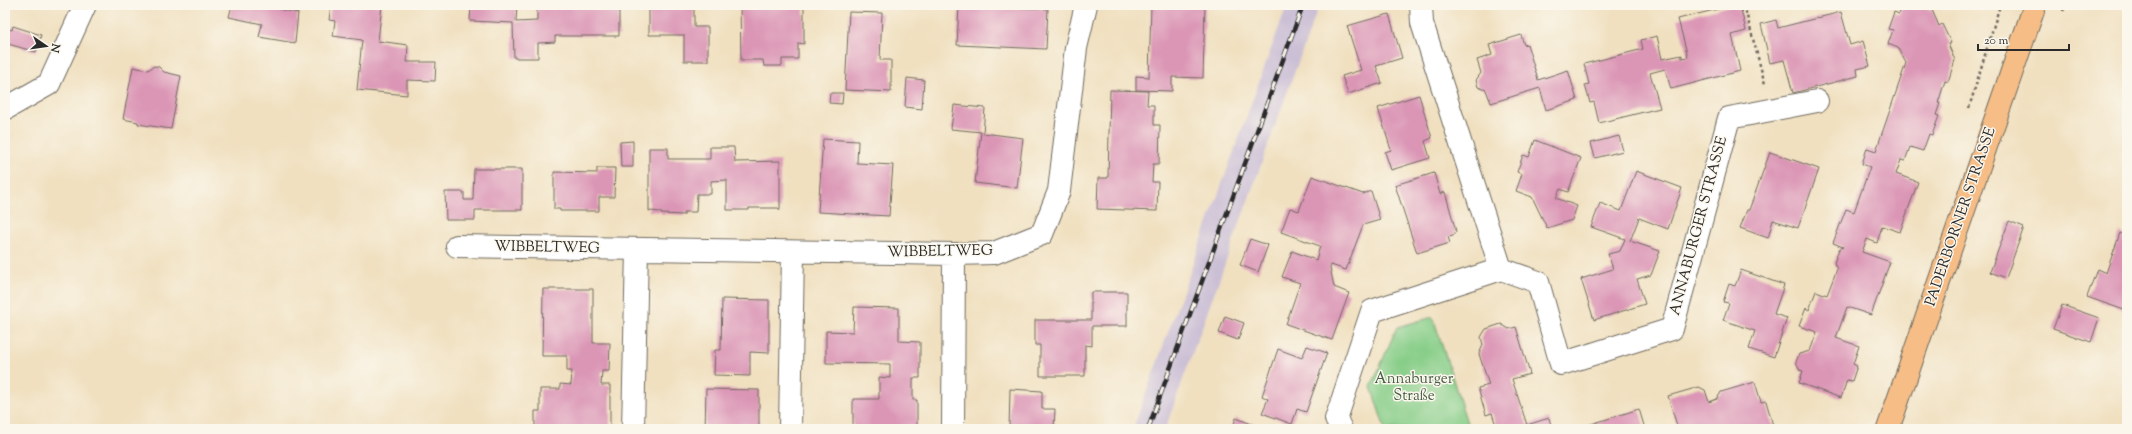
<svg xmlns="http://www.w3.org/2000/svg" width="2132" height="434" font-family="'Sorts Mill Goudy',serif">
<rect width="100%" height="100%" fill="#fbf7ec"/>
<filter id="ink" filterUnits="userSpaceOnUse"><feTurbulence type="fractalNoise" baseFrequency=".025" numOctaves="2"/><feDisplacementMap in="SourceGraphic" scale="8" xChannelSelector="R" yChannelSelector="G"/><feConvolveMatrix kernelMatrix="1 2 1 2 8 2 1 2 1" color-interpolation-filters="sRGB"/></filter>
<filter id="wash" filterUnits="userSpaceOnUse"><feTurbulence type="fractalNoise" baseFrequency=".012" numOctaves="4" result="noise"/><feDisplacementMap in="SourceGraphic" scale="16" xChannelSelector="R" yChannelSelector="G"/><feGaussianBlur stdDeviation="0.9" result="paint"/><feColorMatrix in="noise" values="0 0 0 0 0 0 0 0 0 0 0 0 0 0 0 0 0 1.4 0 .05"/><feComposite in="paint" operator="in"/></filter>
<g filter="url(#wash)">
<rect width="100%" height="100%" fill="#f0e0c0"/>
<path fill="#cbbfd5" d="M1287,5h32l-154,424h-32z"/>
<path fill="#88ce89" stroke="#5a7c5a" d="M1433,317l36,112h-84l-14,-42 26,-60z"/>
<g id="blocks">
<path fill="#db96b6" d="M232,5h47l-1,4 20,4 -3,30 -36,-6 3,-13 -33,-7z
M331,5h51l-4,36 30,4 -1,17h29l-1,19 -28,-1v15l-50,-5 5,-50 -29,-4 2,-15 -6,-1z
M471,5h46l-1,17 21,-1v-16h82v31h-64v6l-17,1v15h-24l-1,-35 -43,-2z
M649,5h45v22h14v34h-24v-26h-35z
M740,5h64v39l-6,-1v16h-16v7h-18l-1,-6h-22z
M959,5l89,4 -2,40 -89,-4z
M1151,5l54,1 -2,72 -31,-1v14l-36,-1v-14l13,1z
M1734,5h6l6,26 -14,4 8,36 -69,18 -6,-20 -15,4 10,35 -61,15 -5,-21 -4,1 -5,-18 4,-1 -5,-20 59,-15 -2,-9 16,-4 5,23 20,-4v3l6,-1 -10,-38z
M1902,5h15l15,5 7,16 3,-2 9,19 -3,1 7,16 -7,22 -3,-1 -7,22h2l-4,12 3,1 -7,19 -3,-1 -6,17 -13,-4 -5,14 -4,-1 -5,14 22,8 -18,50 -18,-6 -5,17 -10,-4 -5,13 28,10 -19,53 -24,-8 -5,14 -6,17 23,8 -6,18 4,2 -5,15 -5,-1 -6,18 -42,-15 4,-12 -3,-1 -4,-8 3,-8 11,-3 7,-19 -18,-6 7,-18 3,2 7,-19 11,4 10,-26 -3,-6 5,-14 4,-2 -10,-4 13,-34 8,3 16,-45 -8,-3 5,-16 9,3 30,-88 -8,-15 -10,-4 5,-14 -5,-1 6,-17 5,2z
M849,12l33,1 -2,47h11v32l-46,-2z
M1841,12l9,33 13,-4 7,25 -13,3 1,7 -65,17 -9,-33 -14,3 -9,-39 15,-4 2,8z
M1389,14l13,44 -26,8 6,17 -34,11 -6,-18 19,-6 -14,-44z
M13,26l28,9 -5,17 -28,-8 -3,10v-26l7,2z
M1521,35l3,10 3,-1 11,36 30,-10 9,30 -31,10 -6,-22 -49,15 -5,-13 -8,-3 -2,-7 5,-7 -4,-13 15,-5 -3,-10z
M154,66l5,1 5,5 17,4 -10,53 -33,-5v-2l-15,-3 10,-52 15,3z
M907,78l17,2 -2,29 -17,-2z
M1110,90l38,1 -1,14h7v20h6l-1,39h-6l-1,18h6l-1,29 -60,-2 1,-31h10z
M830,93h13l-1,11 -13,-1z
M1419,95l13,43 -7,3 5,17 -39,12 -6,-18 6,-2 -13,-42z
M954,105l31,3 -2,25 40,5 -6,50 -42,-5 6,-51 -30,-3z
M1619,136l4,15 -28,7 -4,-15z
M823,139l35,2 -1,22 36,2 -4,51 -71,-4z
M1535,140l46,18 -13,34 -8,-3 -4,9 21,8 -5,14 -25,8 -15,-31 -16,-6 6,-17 -5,-2 6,-17 6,2z
M633,141v26h-12l-1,-25z
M710,147h24l1,15 45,-1v49l-2,-2h-29v2h-22v-30l-16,1v13h-14l-1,18h-12v3l-23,-1v-2l-12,-1v-63h19v11h42z
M1770,152l49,17 -21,59 -25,-8 -5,18 -28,-10 7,-18h2z
M597,168h18l-1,29h-15v14h-39v-2h-6v-37l43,1z
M474,169h48v41h-47v10h-29l-1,-28h19v8h9z
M1636,171l46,17 -14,41 -29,-11 -9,23 30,10 -9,24 -14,4 8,25 -51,16 -13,-41 32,-10 -5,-15 12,-3 5,-12 -34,-12 9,-24 21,8z
M1434,173l6,21 5,-2 11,39 -3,5 -5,1 2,6 -33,10 -22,-68z
M1312,176l51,18 8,-3 9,29 -17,5 -17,45 -15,-5 -1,2 4,20 15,6 -17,47 -46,-16 14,-41 -18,-6 10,-26 24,9 4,-14 -39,-14 9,-24 9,3z
M2009,221l15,6 -18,51 -16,-6z
M2120,233l7,3v75l-40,-14 10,-28 9,4z
M1250,239l18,6 -10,27 -18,-7z
M1741,270l43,15 -10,29 13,4 -13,39 -25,-8 6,-18 -32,-11 6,-17 -6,-1 6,-18 6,2z
M543,289h50v54h17l-1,28h-7l-1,14h9v44h-75v-18h5v-22h20v-5l11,1 1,-14h-5v-15h-25z
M1091,292h36v34h-35v20l-7,-1v31h-45v-31h-5v-25h56z
M722,299l47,1v53l-19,-1v24l-36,-1 1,-25h6z
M2062,305l37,13 -8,24 -38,-13z
M854,307l45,1v33l21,1v36h-7v22h4v29h-64v-30h26v-22l11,1v-14l-64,-1v-32l27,1z
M1225,316l19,7 -6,17 -19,-7z
M1501,324l8,5 7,-2 14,47 -18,5 15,46 22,-7 3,11h-55l-5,-16 -6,2 -8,-27 11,-3 -10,-31 4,-9 -2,-8 5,-8z
M1307,346l20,7 -21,59 -9,-3 -5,15 -30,-11 6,-14 -6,-3 16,-47 24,9z
M1755,382l6,20 5,-1 8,28h-96l-10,-33 31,-9 6,3 4,12 8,-3 4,-7z
M706,389l53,1v39h-54z
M1010,389l32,2v18h13l-1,20h-45z
M1639,409l6,20h-59l-1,-3z
M1236,418l29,11h-33z"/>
</g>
</g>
<g filter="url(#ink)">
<use href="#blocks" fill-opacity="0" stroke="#706a5f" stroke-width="1"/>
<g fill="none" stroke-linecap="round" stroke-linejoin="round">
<defs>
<path id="minor" d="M1421,5l1,18 79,246 37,13 23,82 111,-35 57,-211 88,-17
M5,109l44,-25 36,-79
M457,246l497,8 40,-1 48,-19 17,-43 17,-143 10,-43
M633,429l4,-179
M790,429l3,-177
M953,429l1,-175
M1341,429l-5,-10 36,-108 129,-42"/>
<path id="major" d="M1888,429l147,-424"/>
</defs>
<use href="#minor" stroke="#706a5f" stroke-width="24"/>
<use href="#major" stroke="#706a5f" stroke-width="24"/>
<path stroke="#706a5f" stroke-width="2.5" stroke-dasharray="3 3" stroke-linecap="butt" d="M1744,5l21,79
M2063,11l2,-6
M1969,108l31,-103"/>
<use href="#minor" stroke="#fff" stroke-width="22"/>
<use href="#major" stroke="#f6be86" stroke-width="22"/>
<defs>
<path id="rail" d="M1148,429l155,-424"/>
</defs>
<use href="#rail" stroke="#2b2b2b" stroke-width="4.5"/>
<use href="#rail" stroke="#fbf7ec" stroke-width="3" stroke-dasharray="9" stroke-linecap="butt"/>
</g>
</g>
<g text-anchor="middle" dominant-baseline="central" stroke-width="3" stroke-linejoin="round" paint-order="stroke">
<g font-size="15" fill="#2b2b2b" stroke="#fbf7ec">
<text transform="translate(1961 217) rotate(-71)">PADERBORNER STRASSE</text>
<text transform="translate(1699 226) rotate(-75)">ANNABURGER STRASSE</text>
<text transform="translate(547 248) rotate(1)">WIBBELTWEG</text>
<text transform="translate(940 252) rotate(-1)">WIBBELTWEG</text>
</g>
<g font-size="15" fill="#475c47" stroke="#fbf7ec">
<text x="1414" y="379">Annaburger<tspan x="1414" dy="17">Straße</tspan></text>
</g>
</g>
<rect width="2132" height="434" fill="none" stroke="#fbf7ec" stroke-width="20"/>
<g transform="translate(46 46) rotate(103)" stroke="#fbf7ec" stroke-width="3" paint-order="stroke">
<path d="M0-3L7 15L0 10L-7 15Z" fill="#2b2b2b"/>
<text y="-6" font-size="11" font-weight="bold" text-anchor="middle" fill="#2b2b2b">N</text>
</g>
<path d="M1978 44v6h91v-6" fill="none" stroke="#2b2b2b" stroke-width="2"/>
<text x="1984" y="44" font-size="12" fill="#2b2b2b" stroke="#fbf7ec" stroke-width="3" paint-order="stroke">20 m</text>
</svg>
